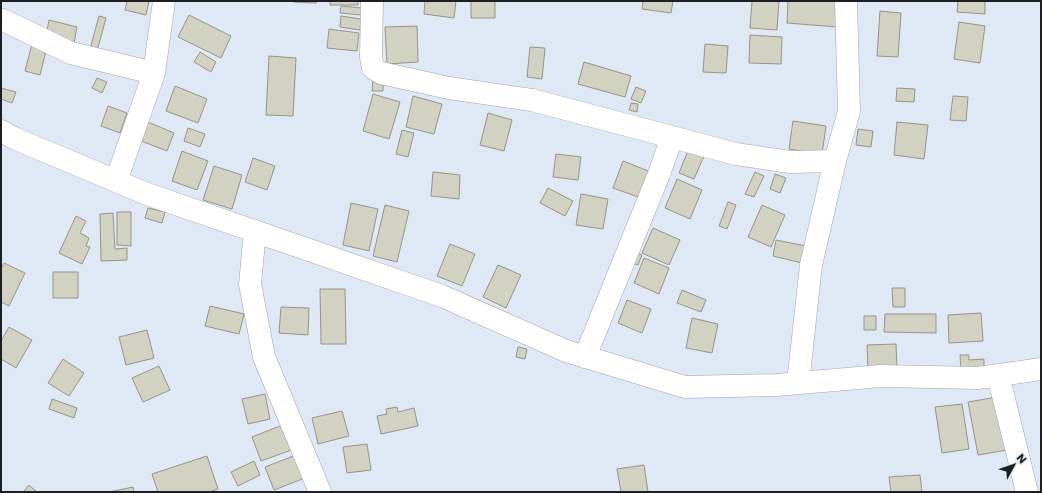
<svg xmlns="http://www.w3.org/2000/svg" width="1042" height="493" font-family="Poppins,sans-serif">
<rect width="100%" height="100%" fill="#dee9f5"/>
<path fill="#d2d2c2" stroke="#959586" d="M127,1h22l-3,14 -21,-5z
M293,1h24l-1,2 -23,-1z
M330,1h28v4h-28z
M425,1h31l-2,17 -30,-4z
M471,1h24v17h-24z
M643,1h30l-2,12 -29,-4z
M752,1h27l-2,29 -27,-2z
M788,1h51l-2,26 -50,-4z
M958,1h27v13l-28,-2z
M341,6l21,2 -1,7 -21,-2z
M880,11l21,2 -3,44 -21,-1z
M189,15l42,21 -10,22 -43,-21z
M99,16l7,2 -9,33 -7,-2z
M341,16l20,3 -1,11 -20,-3z
M49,20l28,7 -3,16 -28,-7z
M959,22l26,4 -5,37 -26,-4z
M417,26l1,36 -31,2 -2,-37z
M329,29l30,4 -2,18 -30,-3z
M750,35l32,2 -1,27 -32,-1z
M32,44l15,3 -7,28 -15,-4z
M705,44l23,2 -2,27 -23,-1z
M530,47l15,1 -3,31 -15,-2z
M200,52l16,10 -5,10 -17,-10z
M269,56l27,2 -3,58 -27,-1z
M584,62l47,14 -6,21 -47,-13z
M97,78l10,4 -5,11 -10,-5z
M373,80h10v11h-11z
M175,86l32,13 -9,24 -32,-12z
M636,87l10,4 -5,12 -10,-4z
M1,88l15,4 -4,11 -11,-4z
M897,88l18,1 -1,13 -18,-1z
M373,94l27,8 -11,37 -26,-8z
M413,96l29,8 -8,30 -28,-7z
M953,96l15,1 -2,24 -16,-1z
M631,103l7,1 -1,8 -8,-2z
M108,106l19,7 -7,20 -19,-7z
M488,113l24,7 -8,31 -24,-6z
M143,120l31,13 -7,18 -31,-12z
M793,121l33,5 -4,28 -33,-5z
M897,122l31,3 -4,34 -30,-4z
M188,128l17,6 -5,13 -16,-6z
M858,129l15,2 -2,16 -15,-2z
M402,130l12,3 -6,24 -12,-3z
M689,148l16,6 -11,25 -15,-6z
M182,151l26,10 -11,29 -25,-9z
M556,154l25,3 -3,23 -25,-3z
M253,158l22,8 -8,24 -22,-8z
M623,161l28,11 -10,26 -28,-10z
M214,166l28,9 -10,34 -29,-9z
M433,172l27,3 -1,24 -28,-3z
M755,172l9,4 -10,21 -9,-3z
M775,174l11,4 -6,15 -10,-4z
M677,179l25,11 -12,29 -25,-11z
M548,188l25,13 -8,15 -25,-13z
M581,194l27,5 -5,30 -27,-4z
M728,202l8,3 -9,24 -8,-3z
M351,203l27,6 -9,42 -26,-6z
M385,205l24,6 -12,51 -24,-6z
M762,205l23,10 -14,32 -23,-10z
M148,208l17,4 -3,11 -17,-5z
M117,212h14v34l-14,-1z
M113,213l2,36 12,-1v12l-26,1 -1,-47z
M76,216l10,5 -6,12 9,5 -3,8 4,1 -8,17 -23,-11z
M653,228l27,12 -11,25 -27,-12z
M776,240l30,6 -4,17 -29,-7z
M450,244l25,10 -13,32 -25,-10z
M634,252l8,3 -4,10 -8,-3z
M644,258l25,10 -10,26 -25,-11z
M4,263l21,10 -16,33 -8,-4v-33z
M498,265l23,10 -15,33 -23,-11z
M53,272h25v26h-25z
M892,288h13v19h-12z
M320,289h25l1,55h-25z
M682,290l24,10 -5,12 -24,-9z
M627,300l24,9 -9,24 -24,-10z
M210,306l34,8 -5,20 -34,-8z
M281,307l28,1 -1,27 -29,-2z
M981,313l2,28 -34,2 -1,-28z
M885,314h51v19l-52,-1z
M864,316h12v14h-12z
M692,318l26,6 -6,29 -26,-5z
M9,327l23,13 -16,28 -15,-9v-18z
M147,330l7,28 -28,7 -7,-28z
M896,344l1,24 -29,1 -1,-24z
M518,347l9,2 -2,10 -9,-2z
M960,355h9v5l15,-1v11l-23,1z
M63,359l21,14 -15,23 -21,-13z
M159,366l11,24 -27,12 -11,-24z
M265,394l5,25 -22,5 -6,-25z
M997,397l10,53 -29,5 -10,-53z
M52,399l25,9 -3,10 -25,-9z
M962,404l7,45 -27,4 -7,-46z
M397,407l1,5 16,-4 4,18 -37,8 -4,-18 10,-2 -1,-5z
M342,411l7,25 -31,8 -6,-26z
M285,424l9,25 -33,12 -9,-24z
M367,444l4,26 -24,3 -4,-26z
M296,455l9,23 -31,12 -9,-23z
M207,456l11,33 -9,3h-51l-6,-18z
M254,461l6,14 -22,11 -7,-14z
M644,465l4,27h-27l-4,-23z
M920,475l2,17h-31l-2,-15z
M29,485l8,7h-14z
M133,487l1,5h-25z"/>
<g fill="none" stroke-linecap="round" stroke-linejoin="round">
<defs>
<path id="minor" d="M372,1l-1,56 2,11 8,5 68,15 83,12 204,54 54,8 45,-1
M3,20l68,33 83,20
M1,131l15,8 131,55 295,102 124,55 119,36 92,-2 104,-9 97,2 63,-9
M116,181l38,-108 10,-72
M255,231l-5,53 14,73 56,135
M585,357l74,-183 13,-37
M998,375l29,117
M798,383l13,-118 24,-104 14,-50 -3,-110"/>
</defs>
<use href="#minor" stroke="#9ca6b2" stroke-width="23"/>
<use href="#minor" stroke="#fff" stroke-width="22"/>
</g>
<rect width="1042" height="493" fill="none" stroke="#1b1f23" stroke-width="4"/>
<g transform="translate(1014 465) rotate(50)" stroke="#dee9f5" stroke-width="3" paint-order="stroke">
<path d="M0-3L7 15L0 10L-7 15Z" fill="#1b1f23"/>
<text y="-6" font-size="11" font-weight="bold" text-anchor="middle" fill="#1b1f23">N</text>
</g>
</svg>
